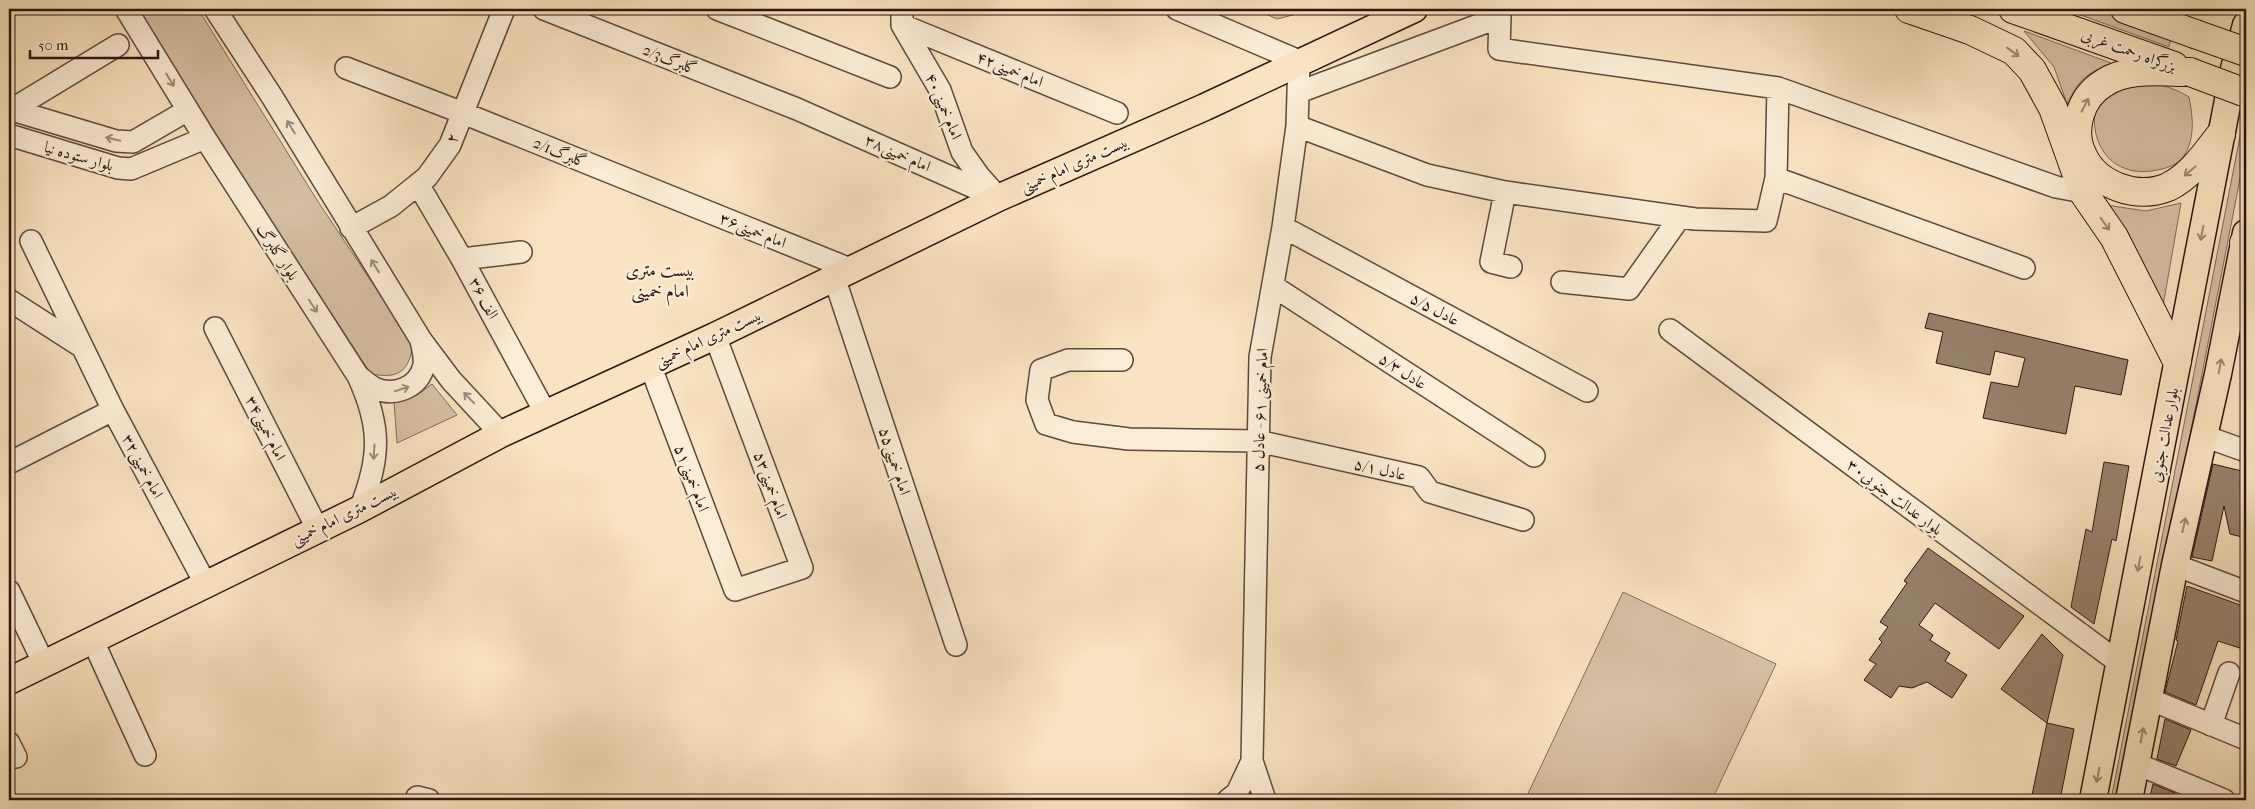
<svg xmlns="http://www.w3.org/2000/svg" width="2255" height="809" font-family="'IM FELL French Canon',Amiri,serif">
<rect width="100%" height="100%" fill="#fae3c0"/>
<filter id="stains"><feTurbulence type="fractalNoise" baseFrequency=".004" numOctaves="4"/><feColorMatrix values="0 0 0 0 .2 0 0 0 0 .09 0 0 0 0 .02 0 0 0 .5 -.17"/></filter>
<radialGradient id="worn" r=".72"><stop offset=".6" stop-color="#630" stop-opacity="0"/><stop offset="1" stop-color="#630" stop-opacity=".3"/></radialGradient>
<path fill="#d6c0a2" stroke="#806b58" d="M138,9h60l119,191 96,144c-4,28 -15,35 -42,30l-119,-182z
M1254,9h62l-39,10z
M2064,9h40l68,25 -3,13z
M2024,31l87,32c-25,11 -32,16 -44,41l-13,-37z
M2136,84c21,-1 35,2 53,13 4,21 7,44 -8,63 -5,5 -17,9 -24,10 -31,7 -57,-9 -62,-41 -1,-7 -1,-15 2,-22 2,-5 6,-9 8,-14z
M2243,121h3v27l-127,652h-8z
M2181,203l-18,103 -57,-101 40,6z
M432,384l25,31 -60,28 -3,-41 23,-7z
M1623,592l153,72 -64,136h-187z"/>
<path fill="#96816b" stroke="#29160f" d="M1929,313l199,47 -7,35 -46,-9 -9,48 -83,-16 8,-36 27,5 7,-29 -30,-7 -5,24 -54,-12 7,-31 -18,-4z
M2104,462l25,4 -13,75 -4,-2 -18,85 -23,-17 15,-78 6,3z
M2213,464l33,8v66l-16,-4 -6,-28 -12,55 -20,-4z
M1928,548l96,68 -25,33 -64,-46 -16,22 14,10 -3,5 20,13 -5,8 22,14 -15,23 -25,-16 -15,6 -13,-2 -8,12 -27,-18 12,-16 -7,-4 13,-18 -3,-3 9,-12 -8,-5 27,-39 -3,-2z
M2187,586l59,21v43l-28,-9 -22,64 -31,-13 13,-51 -2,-1z
M2042,634l21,21 -16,68 -46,-34z
M2165,719l26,11 -15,36 -19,-7z
M2047,723l27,6 -14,71h-29z
M2153,784l22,9 -2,7h-24z"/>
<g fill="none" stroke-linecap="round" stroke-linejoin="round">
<defs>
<path id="minor" d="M126,9l79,129 153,238c23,50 23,81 2,133
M215,9l56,86 150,245 30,40 50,54
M544,9l253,100 201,89
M717,9l173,68
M902,9v16l38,65 22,62 17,24 16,18
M1177,9l122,52 -2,65 -14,101 -23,130 -8,404 13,39
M902,25l215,88
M346,68l117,45 387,156
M1299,92l201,-75 -1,32 279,39 278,99 27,5
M9,109l107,32 17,1 55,-32
M11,110l107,-65
M1297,126l130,49 78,17 190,27 71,2 10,-43 2,-90
M9,135l109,33 13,1 74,-31
M1776,178l248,90
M418,184l44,75 84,155
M1505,192l-14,70 20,5
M1283,227l304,164
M351,228l40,-22 36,-29 23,-32 54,-136
M31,241l82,169 92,173
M462,259l59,-7
M834,277l122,368
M1562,282l67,7 51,-72
M1273,286l261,170
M9,300l73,47
M215,328l102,200
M1670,330l451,334
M1122,360h-54l-27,10 -4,30 9,24 27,8 56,7 129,2 161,36 11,15 93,28
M650,365l85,225 67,-22 -87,-232
M358,376c5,4 11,9 16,12 20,9 45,0 50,-23 1,-8 -1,-16 -3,-24
M2204,436l42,15
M11,462l102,-52
M2175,565l71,27
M9,591l35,73
M93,641l52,114
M2149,699l97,40
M2211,725l18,-52
M9,743l7,14
M2137,764l87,36
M417,797l12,3
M1228,800l9,-7 15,-32"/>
<path id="major" d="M9,681l351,-172 141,-75 214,-98 283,-138 207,-91 209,-98
M2093,800l141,-731 12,-44
M2129,800l46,-235 43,-191 28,-141"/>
<path id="highway" d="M1909,9l61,21 44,21 18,19 21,38 30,84 31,45 63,124
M2013,9l161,57
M2125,9l70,25
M2190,72c-28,0 -62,-5 -86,11 -24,14 -34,48 -21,73 14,30 55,44 85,31 23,-11 38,-34 53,-53
M2244,243l2,-1"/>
</defs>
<use href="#minor" stroke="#5d493b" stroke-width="24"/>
<use href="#major" stroke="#29160f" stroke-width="29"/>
<use href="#highway" stroke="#29160f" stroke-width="30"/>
<use href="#minor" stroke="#fcedd6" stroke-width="21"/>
<use href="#major" stroke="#fae3c0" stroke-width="26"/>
<use href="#highway" stroke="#fae3c0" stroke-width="28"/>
<defs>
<path id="highway-bridge" d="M2195,34l51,18
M2190,72l56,21"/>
</defs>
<use href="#highway-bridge" stroke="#29160f" stroke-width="30" stroke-linecap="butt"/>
<use href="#highway-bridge" stroke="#fae3c0" stroke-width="28"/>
</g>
<defs><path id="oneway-shaft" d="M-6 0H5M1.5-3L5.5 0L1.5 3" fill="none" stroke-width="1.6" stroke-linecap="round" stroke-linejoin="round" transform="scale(1.25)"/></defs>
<g stroke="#9c8770">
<use href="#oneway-shaft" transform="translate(2013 52) rotate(36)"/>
<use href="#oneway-shaft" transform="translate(2085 105) rotate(-62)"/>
<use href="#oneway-shaft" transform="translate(2190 171) rotate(140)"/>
<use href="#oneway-shaft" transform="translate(2105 224) rotate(55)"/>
<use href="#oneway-shaft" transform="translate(2202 233) rotate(101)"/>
<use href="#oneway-shaft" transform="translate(2220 366) rotate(-79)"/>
<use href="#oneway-shaft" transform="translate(2184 525) rotate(-77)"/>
<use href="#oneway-shaft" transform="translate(2139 564) rotate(101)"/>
<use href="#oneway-shaft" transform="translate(2142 735) rotate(-79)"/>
<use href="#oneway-shaft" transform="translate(2098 775) rotate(101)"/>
</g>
<g stroke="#9d8c7c">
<use href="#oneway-shaft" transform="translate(170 80) rotate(59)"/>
<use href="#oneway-shaft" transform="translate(291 127) rotate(-121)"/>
<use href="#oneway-shaft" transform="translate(113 139) rotate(-167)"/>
<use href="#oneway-shaft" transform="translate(375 266) rotate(-122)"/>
<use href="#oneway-shaft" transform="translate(313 306) rotate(57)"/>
<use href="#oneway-shaft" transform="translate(402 389) rotate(-18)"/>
<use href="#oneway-shaft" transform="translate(469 398) rotate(-134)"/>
<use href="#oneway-shaft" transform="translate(374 452) rotate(94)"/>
</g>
<g text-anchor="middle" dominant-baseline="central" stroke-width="4.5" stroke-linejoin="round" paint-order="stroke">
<g font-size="16" fill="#29160f" stroke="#fcedd6">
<text transform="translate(2129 50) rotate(20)">بزرگراه رحمت غربی</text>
<text transform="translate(670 59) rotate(22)">2/3گلبرگ</text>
<text transform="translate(1010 69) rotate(22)">امام خمینی۴۲</text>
<text transform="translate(944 106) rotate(67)">امام خمینی۴۰</text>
<text transform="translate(452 138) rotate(-66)">۲</text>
<text transform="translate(560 152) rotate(22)">2/1گلبرگ</text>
<text transform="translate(898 153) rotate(24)">امام خمینی۳۸</text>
<text transform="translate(79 156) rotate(16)">بلوار ستوده نیا</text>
<text transform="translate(1074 164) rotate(-24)">بیست متری امام خمینی</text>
<text transform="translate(753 230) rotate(22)">امام خمینی۳۶</text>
<text transform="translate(278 252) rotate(57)">بلوار گلبرگ</text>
<text transform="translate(484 298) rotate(62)">۳۶ الف</text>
<text transform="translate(1435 309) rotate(28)">عادل ۵/۵</text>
<text transform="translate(708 338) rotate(-25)">بیست متری امام خمینی</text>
<text transform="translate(1403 371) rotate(33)">عادل ۵/۳</text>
<text transform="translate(1260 410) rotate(-88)">امام خمینی ۶۱ - عادل ۵</text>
<text transform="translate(266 428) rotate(63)">امام خمینی۳۴</text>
<text transform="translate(2164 435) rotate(-79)">بلوار عدالت جنوبی</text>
<text transform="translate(895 461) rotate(72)">امام خمینی۵۵</text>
<text transform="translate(143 466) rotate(62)">امام خمینی۳۲</text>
<text transform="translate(1380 469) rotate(13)">عادل ۵/۱</text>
<text transform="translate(692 478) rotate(69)">امام خمینی۵۱</text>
<text transform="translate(771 485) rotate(70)">امام خمینی۵۳</text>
<text transform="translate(1895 497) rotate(37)">بلوار عدالت جنوبی۳۰</text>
<text transform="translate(344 515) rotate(-26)">بیست متری امام خمینی</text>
</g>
<g font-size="18" fill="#29160f" stroke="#fcedd6">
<text x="660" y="270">بیست متری<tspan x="660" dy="21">امام خمینی</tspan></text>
</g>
</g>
<rect width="2255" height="809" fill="none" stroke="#fae3c0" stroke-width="30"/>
<rect x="10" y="10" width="2235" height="789" fill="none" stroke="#29160f" stroke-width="2.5"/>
<rect x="15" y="15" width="2225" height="779" fill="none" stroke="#29160f"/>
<path d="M30 50v8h128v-8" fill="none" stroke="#29160f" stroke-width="2.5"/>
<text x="38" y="50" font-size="15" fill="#29160f" stroke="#fcedd6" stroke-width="4" paint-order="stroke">50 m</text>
<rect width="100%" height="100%" filter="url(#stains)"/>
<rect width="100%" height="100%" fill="url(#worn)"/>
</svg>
